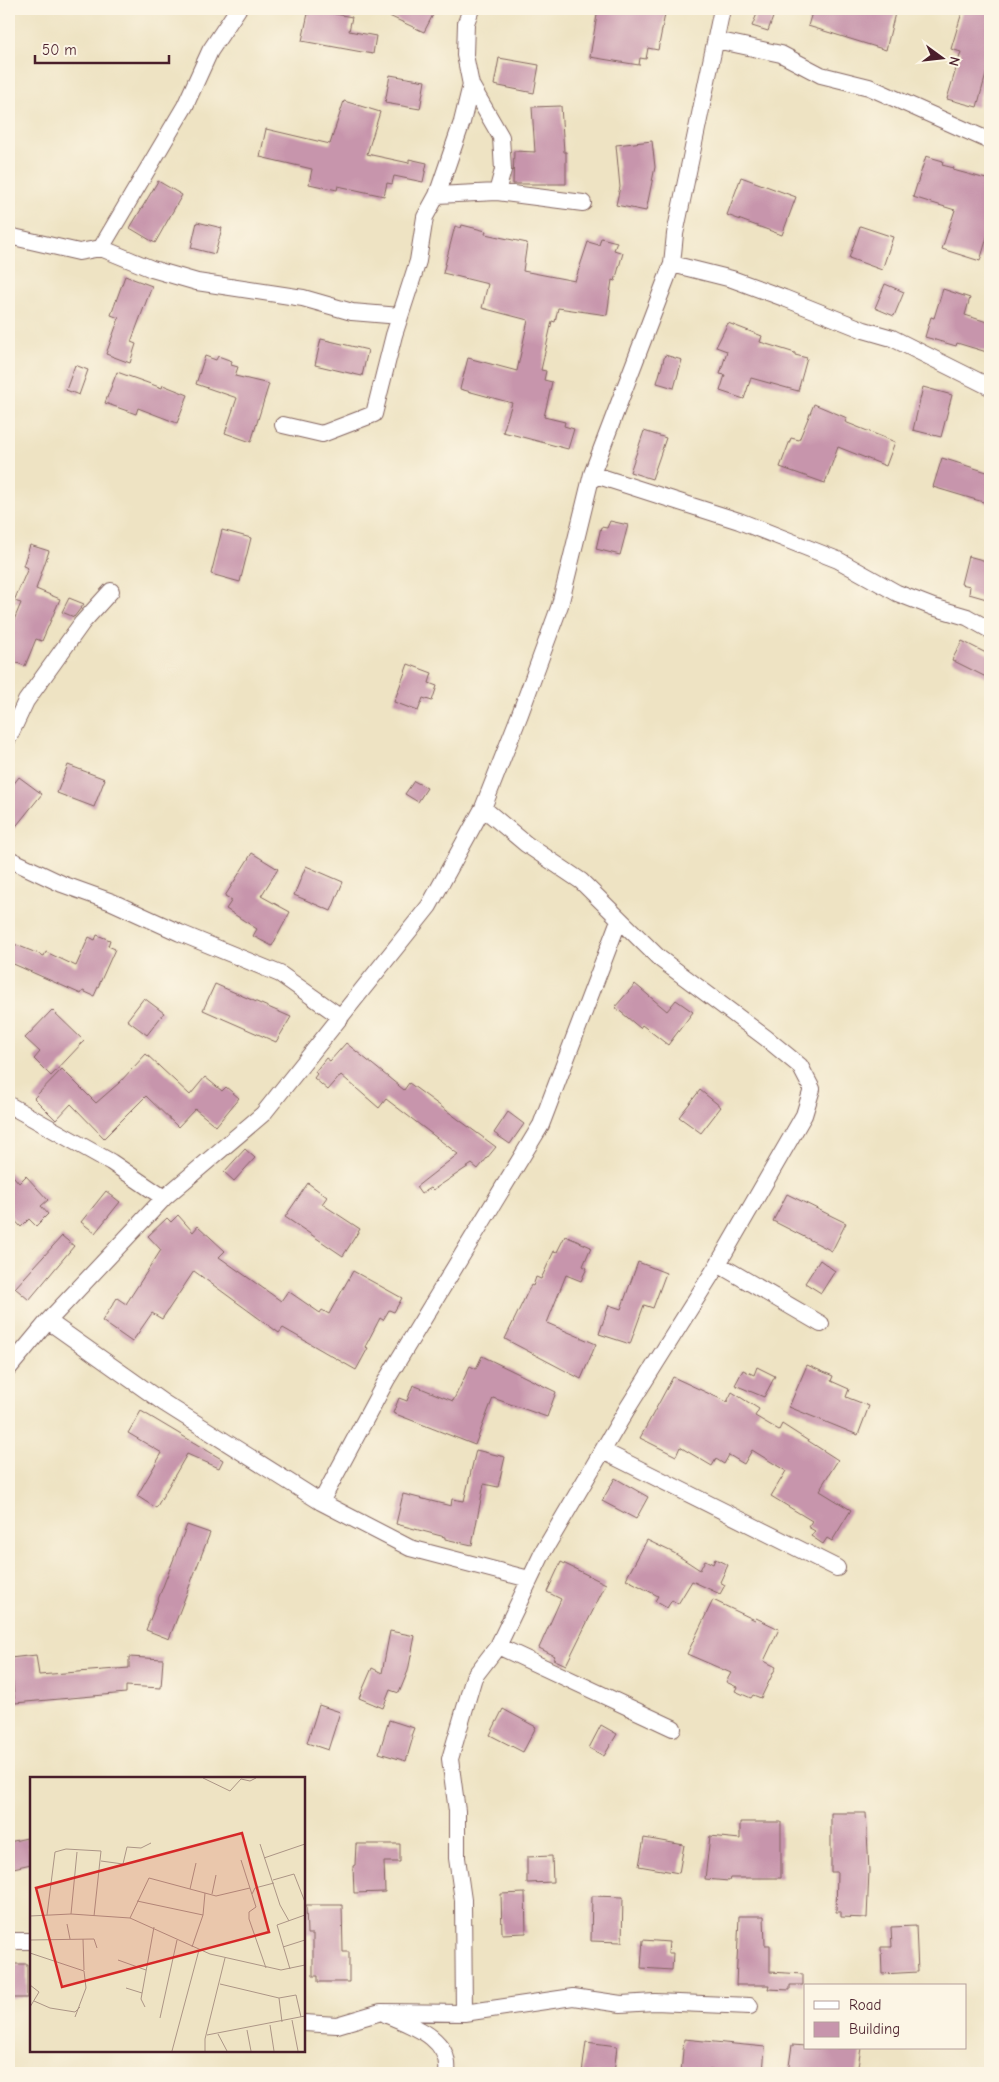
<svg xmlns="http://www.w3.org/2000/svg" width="999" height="2082" font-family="'Comic Neue',sans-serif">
<rect width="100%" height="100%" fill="#fcf5e5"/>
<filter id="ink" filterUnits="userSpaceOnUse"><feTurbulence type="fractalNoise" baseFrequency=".02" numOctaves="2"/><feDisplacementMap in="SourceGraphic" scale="10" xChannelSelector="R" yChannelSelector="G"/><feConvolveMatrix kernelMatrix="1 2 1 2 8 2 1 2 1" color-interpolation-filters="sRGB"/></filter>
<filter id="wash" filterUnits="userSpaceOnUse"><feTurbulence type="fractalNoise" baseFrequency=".0096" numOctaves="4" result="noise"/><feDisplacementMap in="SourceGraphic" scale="20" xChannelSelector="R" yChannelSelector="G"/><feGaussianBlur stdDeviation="1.12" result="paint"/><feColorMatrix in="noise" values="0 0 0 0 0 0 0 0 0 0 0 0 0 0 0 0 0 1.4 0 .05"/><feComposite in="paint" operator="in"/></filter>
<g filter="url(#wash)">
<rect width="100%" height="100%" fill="#eee3c3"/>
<g id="blocks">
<path fill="#c795ac" d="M309,9l43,8 -3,14 27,5 -3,18 -71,-13z
M374,9h62l-12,23z
M598,9h68l-8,41 -10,-2 -2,11 -6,-1 -1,7 -49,-8z
M759,9h17l-8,22 -16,-5z
M813,9h83l-10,41 -78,-24z
M963,9h27v51l-13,47 -30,-8 14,-47 -10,-3z
M499,58l40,7 -5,28 -40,-8z
M390,75l35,6 -5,28 -35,-6z
M344,101l36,11 -13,42 42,9v-4l18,4 -4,19 -29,-6 -2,8 -5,-1 -3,13 -46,-10 -1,4 -28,-6 3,-15 -52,-12 6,-28 64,15z
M561,106l3,46h2v32h-53l1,-33 21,1 -3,-45z
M652,141l3,26 -9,44 -30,-6 4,-18 -4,-42z
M926,156l17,5 -1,4 12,3 -1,2 37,10v47l-10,34 -38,-12 13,-39 -42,-13z
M741,177l55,20 -14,38 -55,-20z
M158,181l24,14 -27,48 -25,-15z
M197,222l25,6 -7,26 -24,-6z
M462,225l24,6 -1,3 42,9 -4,28 52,10 13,-39 11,3 2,-7 16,4 -3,8 9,3 -8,28 -3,-1 -5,35 -49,-7 -3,14 -3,-1 -11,49 5,1 -2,9 8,2 -8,35 21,5 -1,4 10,3 -6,20 -65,-17 9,-29 -52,-14 8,-31 49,13 11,-51 -46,-12 6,-24 -45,-11 12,-47 6,2z
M860,226l33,11 -11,33 -33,-12z
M125,276l27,10 -21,56 5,2 -6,19 -24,-9 13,-36 -8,-3z
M885,284l19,8 -10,24 -19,-8z
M943,289l27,9 -5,17 25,8v30l-33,-10 -1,3 -31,-9 6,-20 3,1z
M728,323l34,13 -2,6 35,11v2l12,3 -9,33 -47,-13 -7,21 -24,-8 5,-16 -5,-1 7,-23 -11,-4z
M321,339l47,11 -6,26 -47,-11z
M665,355l17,5 -8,28 -17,-5z
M205,356l11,4 2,-4 14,5 -1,4 7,2 -3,9 34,8 -18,58 -26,-9 12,-35 -41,-14z
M75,365l13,5 -9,25 -13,-5z
M117,372l45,16 1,-3 25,10 -11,28 -39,-15 -2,6 -31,-11z
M923,387l29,8 -11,42 -28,-7z
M814,404l33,14 -2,4 50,20 -9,24 -48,-19 -13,36 -45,-16 11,-29 8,2z
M644,431l22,7 -14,41 -22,-7z
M942,458l48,15v31l-57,-17z
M610,521l18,4 -8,30 -24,-6 5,-22 6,1z
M222,530l29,8 -11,44 -29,-8z
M30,545l19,6 -13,38 24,10 -18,42 -6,-2 -11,27 -16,-6v-28l12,-29 -7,-2 14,-33 -5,-2z
M968,556l22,6v38l-21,-6 1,-8 -9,-2z
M69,598l15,6 -10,13 -12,-5z
M962,641l28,14v24l-38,-19z
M408,664l24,9 -3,10 8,3 -5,15 -9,-3 -5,13 -24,-9z
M68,765l37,14 -11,28 -37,-14z
M19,777l23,17 -33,41v-45z
M414,781l13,7 -9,14 -13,-8z
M252,853l26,16 -17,27 29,16 -18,34 -19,-10 4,-7 -31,-20 6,-9 -7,-4z
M306,866l37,16 -12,29 -37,-16z
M97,935l13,5 -2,6 7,3 -21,47 -11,-5 -2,3 -72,-32v-20l35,14 2,-4 30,14 13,-29 6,3z
M215,984l76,33 -15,25 -73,-32z
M635,984l32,27 9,-11 17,12 -25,33 -26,-20 -2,3 -25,-21z
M144,998l20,15 -17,22 -20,-15z
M52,1010l32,31 -33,35 -17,-17 6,-7 -15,-14z
M346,1043l58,47 5,-7 87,64 -18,22 -6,-5 -39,26 -2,-2 -10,6 -5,-7 42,-33 -72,-55 -7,9 -38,-33 -13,15 -14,-12 3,-4 -2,-2 11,-14 4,3z
M146,1054l44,41 15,-18 17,14 4,-4 13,11 -23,28 -21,-17 -17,18 -32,-31 -42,42 -33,-34 -15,16 -22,-22 28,-29 34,34 23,-20z
M700,1090l21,17 -20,26 -22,-16z
M508,1112l16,12 -14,20 -16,-11z
M245,1149l10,9 -21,23 -10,-9z
M9,1171l10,12 7,-7 22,24 -7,6 7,8 -12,12 -7,-7 -8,8 -12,-13z
M308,1183l19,14 -5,7 38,25 -17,27 -58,-39z
M106,1191l14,11 -25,31 -14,-11z
M787,1194l59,29 -14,28 -59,-30z
M178,1215l15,17 5,-6 27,25 -6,6 62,44 7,-10 32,22 2,-3 7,4 24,-43 49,27 -8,14 -5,-2 -6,10 -3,-2 -15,29 3,1 -12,22 -73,-42 -4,5 -85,-62 -32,48 -10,-6 -20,29 -30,-21 15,-23 9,6 35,-54 -13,-14 19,-18 4,4z
M62,1236l12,10 -45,54 -14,-12z
M565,1236l26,11 -8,19 4,2 -6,13 -15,-6 -19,48 49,21 -15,35 -76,-40 26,-54 2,1 3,-9 5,2 13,-28 3,1z
M820,1260l15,11 -14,22 -16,-10z
M638,1262l28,11 -13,35 -9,-3 -14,39 -31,-10 10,-29 12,4z
M482,1356l74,36 -9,25 -54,-19 -18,47 -82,-32 6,-15 8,3 6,-16 40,16 17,-35 6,3z
M807,1365l26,11 -2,5 18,8 -3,8 23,9 -11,29 -69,-28z
M757,1367l18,9 -11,21 -29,-12 8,-15 11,5z
M673,1377l54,25 5,-10 27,17 -4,7 24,14 3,-6 56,36 -17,27 1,1 -2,3 31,19 -19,31 -5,-3 -4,6 -12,-8 4,-5 -7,-4 4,-6 -41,-25 15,-25 -34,-21 -8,14 -15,-9 -5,9 -8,-5 -4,7 -32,-19 -4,9 -36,-18z
M141,1411l82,49 -4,8 -32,-14 -31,54 -19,-12 25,-43 -34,-20z
M476,1450l29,7 -7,30 -14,-3 -12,61 -27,-6v-2l-49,-13 7,-30 48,12 1,-7 12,2z
M615,1478l33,19 -12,22 -34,-18z
M187,1525l23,8 -41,106 -23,-9z
M647,1540l27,13 26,17 5,-10 8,4 2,-5 13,6 -8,17 5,3 -5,9 -28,-13 -14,23 -6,-4 -5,8 -12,-7 3,-5 -32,-17z
M561,1562l45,22 -40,81 -13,-6 2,-3 -16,-8 22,-49 -14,-7z
M713,1600l42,20 1,-2 23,11 -15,32 12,6 -15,31 -8,-3 -2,3 -16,-7 2,-4 -11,-5 5,-9 -44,-19z
M390,1631l25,5 -7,35 -9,22 -9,-3 -7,18 -24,-10 13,-30 10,5z
M36,1655l3,20 90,-7v-11l34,2 -2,29 -35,-2v7l-111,10 -5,-45z
M319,1705l21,7 -12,38 -21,-7z
M503,1709l33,18 -13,25 -33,-17z
M389,1720l25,8 -3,8 2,1 -7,24 -27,-8z
M601,1725l16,9 -13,22 -15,-8z
M831,1813h35l3,58 -2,47 -26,-1v-5h-5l1,-40h-6z
M740,1822h41v56h-51l-1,3 -24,-2 5,-43 30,3z
M27,1838l4,26 -22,5v-27z
M644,1838l40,7 -5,28 -40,-7z
M356,1844h44v18h-16l1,30 -31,1 -1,-27 2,-1z
M552,1856l1,26 -26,1v-26z
M525,1893l1,40 -24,1 -1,-40z
M592,1896l31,1 -1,45 -31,-1z
M306,1905h36l1,47h6v30h-31v-6h-5v-42h-6z
M739,1916h25l1,29h5v27l33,2v11h-13v5l-22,-1 1,-4h-33z
M916,1926l2,46 -36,2 -1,-27h11l-1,-20z
M643,1940l26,2 -1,11h5l-1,17 -31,-2z
M9,1964h18v34h-18z
M684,2039l81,8 -2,26 -54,-3v3h-28z
M586,2042l31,4 -3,27h-32z
M792,2045l13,1v2h56l-4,25h-69z"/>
</g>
</g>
<g filter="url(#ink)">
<use href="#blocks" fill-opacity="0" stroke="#836460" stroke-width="1"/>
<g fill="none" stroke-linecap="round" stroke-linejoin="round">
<defs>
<path id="minor" d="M716,40l65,14 40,21 48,12 121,54
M471,85l30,52 2,33 -6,22
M437,195l60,-3 86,11
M9,236l70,16 22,-4 84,-142 25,-55 28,-42
M101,248l51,21 45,13 106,16 49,14 48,4
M672,264l60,15 52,19 80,32 28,8 98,49
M283,425l39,9 52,-20 20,-79 24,-74 7,-44 12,-22 25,-73 9,-37 -6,-30 1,-32 5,-14
M592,474l147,47 99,39 59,33 36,14 34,10 23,13
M9,737l17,-36 56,-78 29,-32
M9,859l53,25 50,18 68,31 100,41 61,43
M9,1105l102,57 53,36
M718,1264l103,60
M48,1321l116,82 157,99 89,46 119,31
M9,1368l39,-47 116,-123 99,-84 166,-208 54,-98 37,-94 40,-109 32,-131 80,-210 3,-30 47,-225
M603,1451l234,117
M321,1502l66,-123 154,-254 78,-205
M498,1646l175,82
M9,1941h22
M464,2013l-1,-113 -6,-42v-47l-7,-52 24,-82 24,-31 45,-94 84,-143 91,-145 86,-149 8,-26 -12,-23 -34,-28 -107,-80 -78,-77 -55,-37 -43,-36
M387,2015c26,11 64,23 60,58
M304,2023l33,2 44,-13 83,1 109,-16 48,7 34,-2 95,4"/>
</defs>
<use href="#minor" stroke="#836460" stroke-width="18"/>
<use href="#minor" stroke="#fff" stroke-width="16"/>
</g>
</g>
<g transform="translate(30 1777)">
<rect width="275" height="275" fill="#eee3c3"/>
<path fill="none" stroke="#ac9586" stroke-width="1" d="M173,1l27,13 11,-12 9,2 6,-3M230,67l20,61 9,16M234,81l41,-14M211,83l15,47 -7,5v7l17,49M71,84l22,3 4,-17 14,1 10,-5M243,103l21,-6 11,28M160,112l6,-26M182,117l4,-19M222,117l3,-6 19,-5M107,124l66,14M41,137l6,-62M17,138l8,-63 11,-3 35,2 -7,65M0,139l41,-2 59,4 80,36 71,16 24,-5M100,141l19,-40 67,18 34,-8M37,147l3,15M53,162l1,31M0,163l64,-1 3,9M162,170l11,-32 2,-22M253,170l22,-7M0,176l54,18 2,17 -11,29M88,183l28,10M260,192l-13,-44 28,-10M190,207l59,14 17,-3 5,22M0,208l9,7 -9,15M96,211l16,5M249,221l3,24M4,224l16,7 25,4 5,-5M115,230l-4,-8 13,-72M130,241l17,-78M262,243l6,31M240,248l4,26M217,253l4,21M188,257l9,17M177,258l98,-19M142,274l27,-101M175,274v-12l20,-81"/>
<path fill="#d62828" fill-opacity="0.15" stroke="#d62828" stroke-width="2.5" d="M212,56l27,99 -207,55 -26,-99z"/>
<rect width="275" height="275" fill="none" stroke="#4a1f2b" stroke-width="2.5"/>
</g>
<rect width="999" height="2082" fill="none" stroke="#fcf5e5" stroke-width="30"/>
<rect x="804" y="1984" width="162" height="65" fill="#fcf5e5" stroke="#b59f9b"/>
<rect x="814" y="2001" width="25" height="8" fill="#ffffff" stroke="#b59f9b"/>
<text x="849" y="2010" font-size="15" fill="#4a1f2b">Road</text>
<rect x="814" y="2022" width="25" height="15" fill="#c795ac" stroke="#b59f9b"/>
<text x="849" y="2034" font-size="15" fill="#4a1f2b">Building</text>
<g transform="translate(942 58) rotate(105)" stroke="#fcf5e5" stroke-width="4" paint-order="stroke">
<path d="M0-4L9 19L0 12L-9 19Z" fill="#4a1f2b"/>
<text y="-8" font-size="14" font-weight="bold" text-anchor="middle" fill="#4a1f2b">N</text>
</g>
<path d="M35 55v8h134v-8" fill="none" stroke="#4a1f2b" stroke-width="2.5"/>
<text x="42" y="55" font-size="15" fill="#4a1f2b" stroke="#fcf5e5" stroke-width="4" paint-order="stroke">50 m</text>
</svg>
